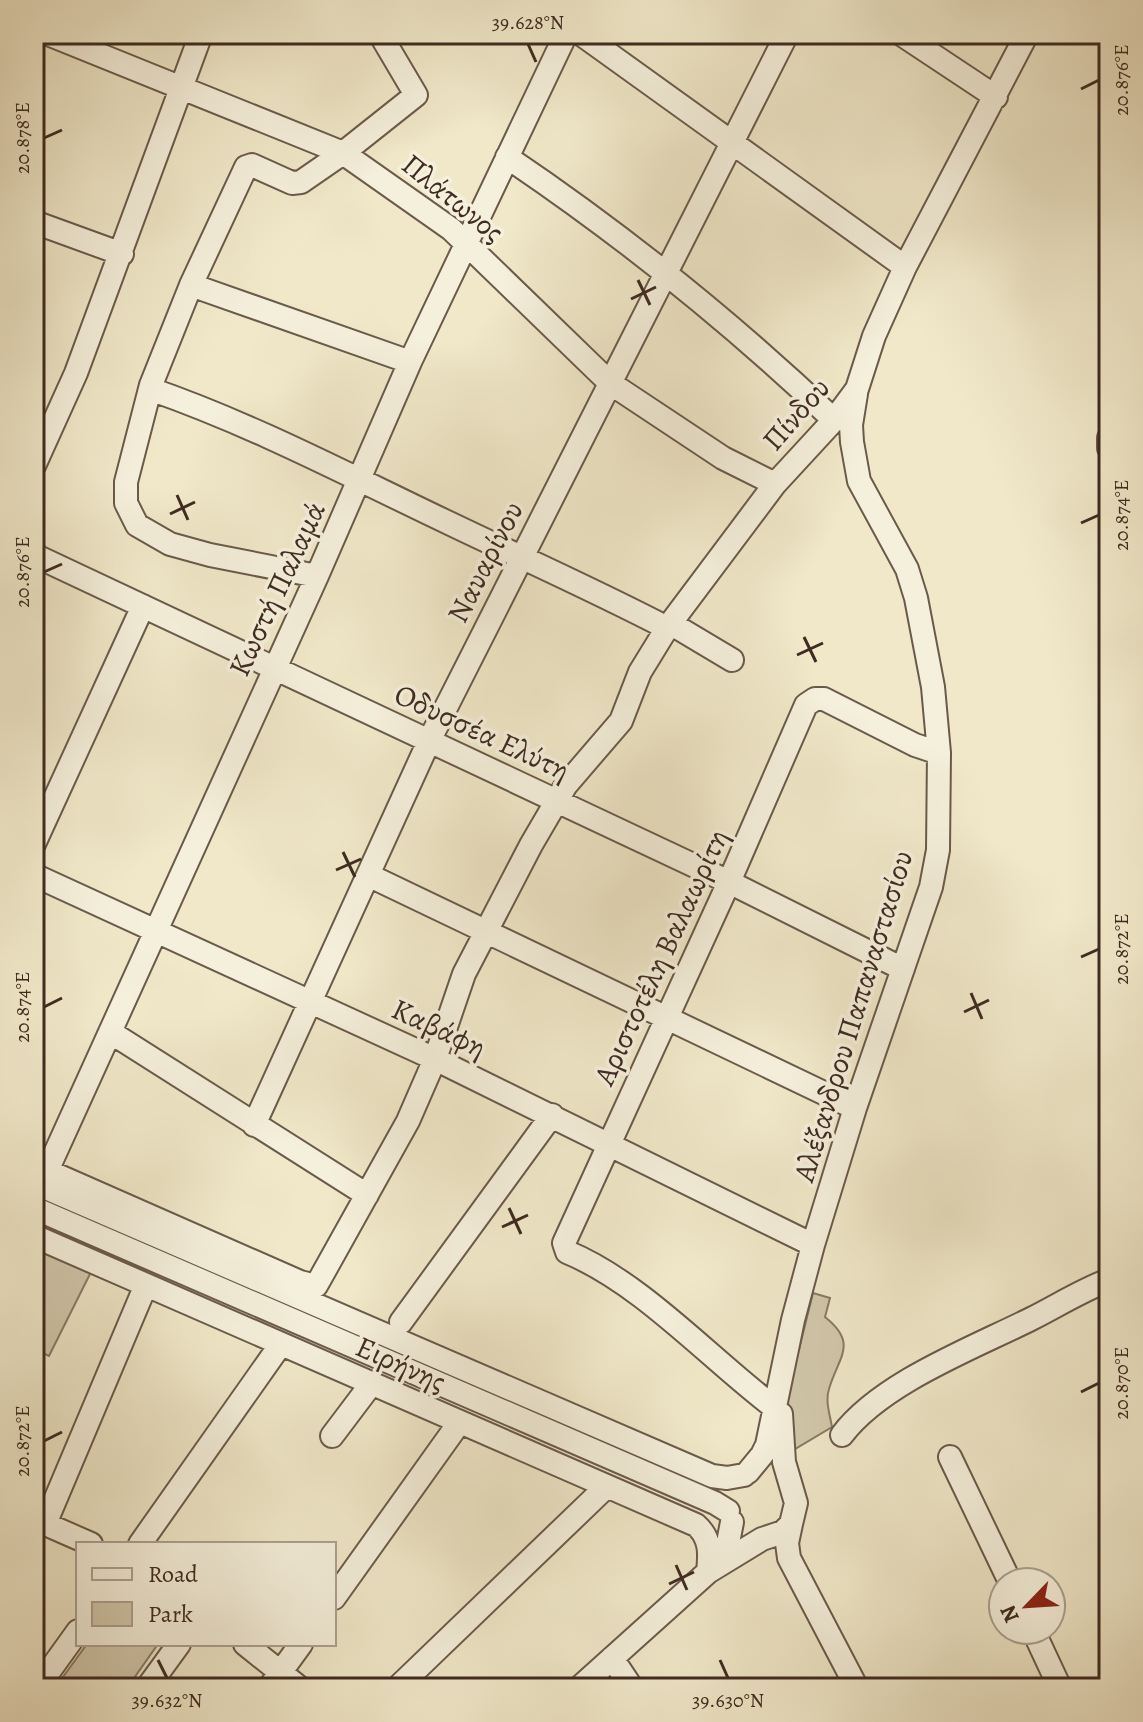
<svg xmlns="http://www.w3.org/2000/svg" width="1143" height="1722" font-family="Alegreya,serif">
<rect width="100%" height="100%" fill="#f0e8c9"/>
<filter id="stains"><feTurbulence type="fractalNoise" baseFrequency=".0025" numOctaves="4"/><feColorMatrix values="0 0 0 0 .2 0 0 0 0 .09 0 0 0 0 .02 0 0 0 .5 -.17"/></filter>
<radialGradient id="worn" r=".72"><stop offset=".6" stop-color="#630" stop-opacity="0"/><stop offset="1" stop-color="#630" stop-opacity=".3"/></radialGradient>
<path fill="#d2c8ac" stroke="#887a66" stroke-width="2" d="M34,1246l57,26 -42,84 -15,-7z
M813,1293l17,5 -5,19c34,27 13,40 4,72 -4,12 1,26 3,38l-37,22 -23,9z
M87,1644h71l-31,44h-72z"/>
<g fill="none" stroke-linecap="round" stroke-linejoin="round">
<defs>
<path id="minor" d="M48,34l295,119 108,76 159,154 113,75 52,26
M581,34l324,233
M901,34l95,63
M507,157c117,79 225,166 327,263
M34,222l88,32
M191,285l219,77
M150,389c104,36 202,88 301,135 73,35 145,67 216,104
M1109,438v10
M34,466l42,-93 125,-339
M34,555l695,327 174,87
M317,576l-107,-21 -40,-11 -33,-19 -11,-22v-21l25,-97 40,-100 55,-118 6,-2 40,18 9,-1 42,-29 73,-58 -36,-61
M670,623l62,37
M34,844l109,-238
M34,875l401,184 378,186
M368,875l487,233
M110,1032l257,163
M254,1125l175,-384 358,-707
M34,1165l266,117 16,4 92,-165 27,-62 29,-85 67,-129 35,-60 55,-64 19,-49 27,-44 108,-144 59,-64 23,-31 17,-53 31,-69 122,-233
M47,1171l270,-595 93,-214 156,-328
M34,1183l678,293 15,2 17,-3
M34,1208l681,295 13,8
M34,1236l662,289c15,13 14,29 12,47
M401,1322l151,-207
M775,1408c-65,-49 -133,-125 -208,-156l-3,-9 165,-361 77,-177 9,-6h9l91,46 24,8
M842,1435c39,-52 131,-87 189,-116 26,-13 51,-29 78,-39
M332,1436l40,-53
M950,1457l60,125
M748,1472l14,-17 5,-10 26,-125 20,-75 42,-137 76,-221 7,-37 1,-97 -6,-66 -17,-89 -9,-29 -48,-88 -7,-39 -1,-17 5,-31
M34,1519l57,25
M45,1524l100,-237
M791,1524l-4,19 2,15 68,130
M140,1544l141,-200
M708,1572l54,-33 21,-7 8,-8 5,-21 -12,-41 -3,-48
M334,1598l125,-175
M1033,1630l27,58
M245,1644l55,44
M612,1658l20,30
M37,1688l41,-57
M147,1688l32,-44
M269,1688l32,-44
M397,1688l209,-201
M579,1688l129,-116 20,-29 4,-21"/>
</defs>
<use href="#minor" stroke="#6b5a4b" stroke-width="26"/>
<use href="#minor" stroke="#f5f0dc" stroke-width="22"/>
</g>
<path fill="none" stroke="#3f2b21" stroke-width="3" d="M528,44l8,18M1081,89l18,-9M44,138l18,-8M638,280l12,25M631,299l25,-12M177,495l11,25M170,514l25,-12M1081,523l18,-8M44,572l18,-8M804,637l12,25M797,655l26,-12M343,852l12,25M336,870l25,-11M1081,957l18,-8M971,993l11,26M44,1007l18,-9M964,1012l25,-12M509,1208l12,26M502,1227l26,-12M1081,1392l18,-9M44,1441l18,-9M676,1565l11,25M669,1584l25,-12M158,1660l9,18M720,1660l8,18"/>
<g text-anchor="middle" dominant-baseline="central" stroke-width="7" stroke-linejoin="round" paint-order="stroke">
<g font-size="30" fill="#3f2b21" stroke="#f5f0dc">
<text transform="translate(453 198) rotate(39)">Πλάτωνος</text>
<text transform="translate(796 414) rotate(-49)">Πίνδου</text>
<text transform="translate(485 562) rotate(-63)">Ναυαρίνου</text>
<text transform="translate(277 589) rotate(-65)">Κωστή Παλαμά</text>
<text transform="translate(482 732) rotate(25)">Οδυσσέα Ελύτη</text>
<text transform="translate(661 957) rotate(-65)">Αριστοτέλη Βαλαωρίτη</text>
<text transform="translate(853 1016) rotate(-73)">Αλέξανδρου Παπαναστασίου</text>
<text transform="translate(439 1028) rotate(25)">Καβάφη</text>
<text transform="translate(401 1364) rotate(24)">Ειρήνης</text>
</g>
</g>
<rect width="1143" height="1722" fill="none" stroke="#f0e8c9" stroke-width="88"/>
<rect x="76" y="1542" width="260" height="104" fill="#f5f0dc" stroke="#aca191" stroke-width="2"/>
<rect x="92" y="1568" width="40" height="12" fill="#f5f0dc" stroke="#aca191" stroke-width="2"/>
<text x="148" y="1582" font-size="24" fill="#3f2b21">Road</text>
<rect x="92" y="1602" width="40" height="24" fill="#d2c8ac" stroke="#aca191" stroke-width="2"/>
<text x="148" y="1622" font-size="24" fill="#3f2b21">Park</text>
<g transform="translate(1027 1606) rotate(245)"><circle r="38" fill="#f5f0dc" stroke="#aca191" stroke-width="2"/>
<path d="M0-6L14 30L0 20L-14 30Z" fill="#8f2418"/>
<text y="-12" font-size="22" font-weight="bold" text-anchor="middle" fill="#3f2b21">N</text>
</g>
<rect x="44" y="44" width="1055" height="1634" fill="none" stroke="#3f2b21" stroke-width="3"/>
<g font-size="20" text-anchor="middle" fill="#3f2b21">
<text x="528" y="29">39.628°N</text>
<text transform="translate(1121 80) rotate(-90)" y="7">20.876°E</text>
<text transform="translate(22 138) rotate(-90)" y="7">20.878°E</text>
<text transform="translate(1121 515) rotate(-90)" y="7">20.874°E</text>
<text transform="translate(22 572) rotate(-90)" y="7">20.876°E</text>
<text transform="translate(1121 949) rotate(-90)" y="7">20.872°E</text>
<text transform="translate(22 1007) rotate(-90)" y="7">20.874°E</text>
<text transform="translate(1121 1383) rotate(-90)" y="7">20.870°E</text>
<text transform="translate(22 1441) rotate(-90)" y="7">20.872°E</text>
<text x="167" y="1707">39.632°N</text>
<text x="728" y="1707">39.630°N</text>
</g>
<rect width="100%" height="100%" filter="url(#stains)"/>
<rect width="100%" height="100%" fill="url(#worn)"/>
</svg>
